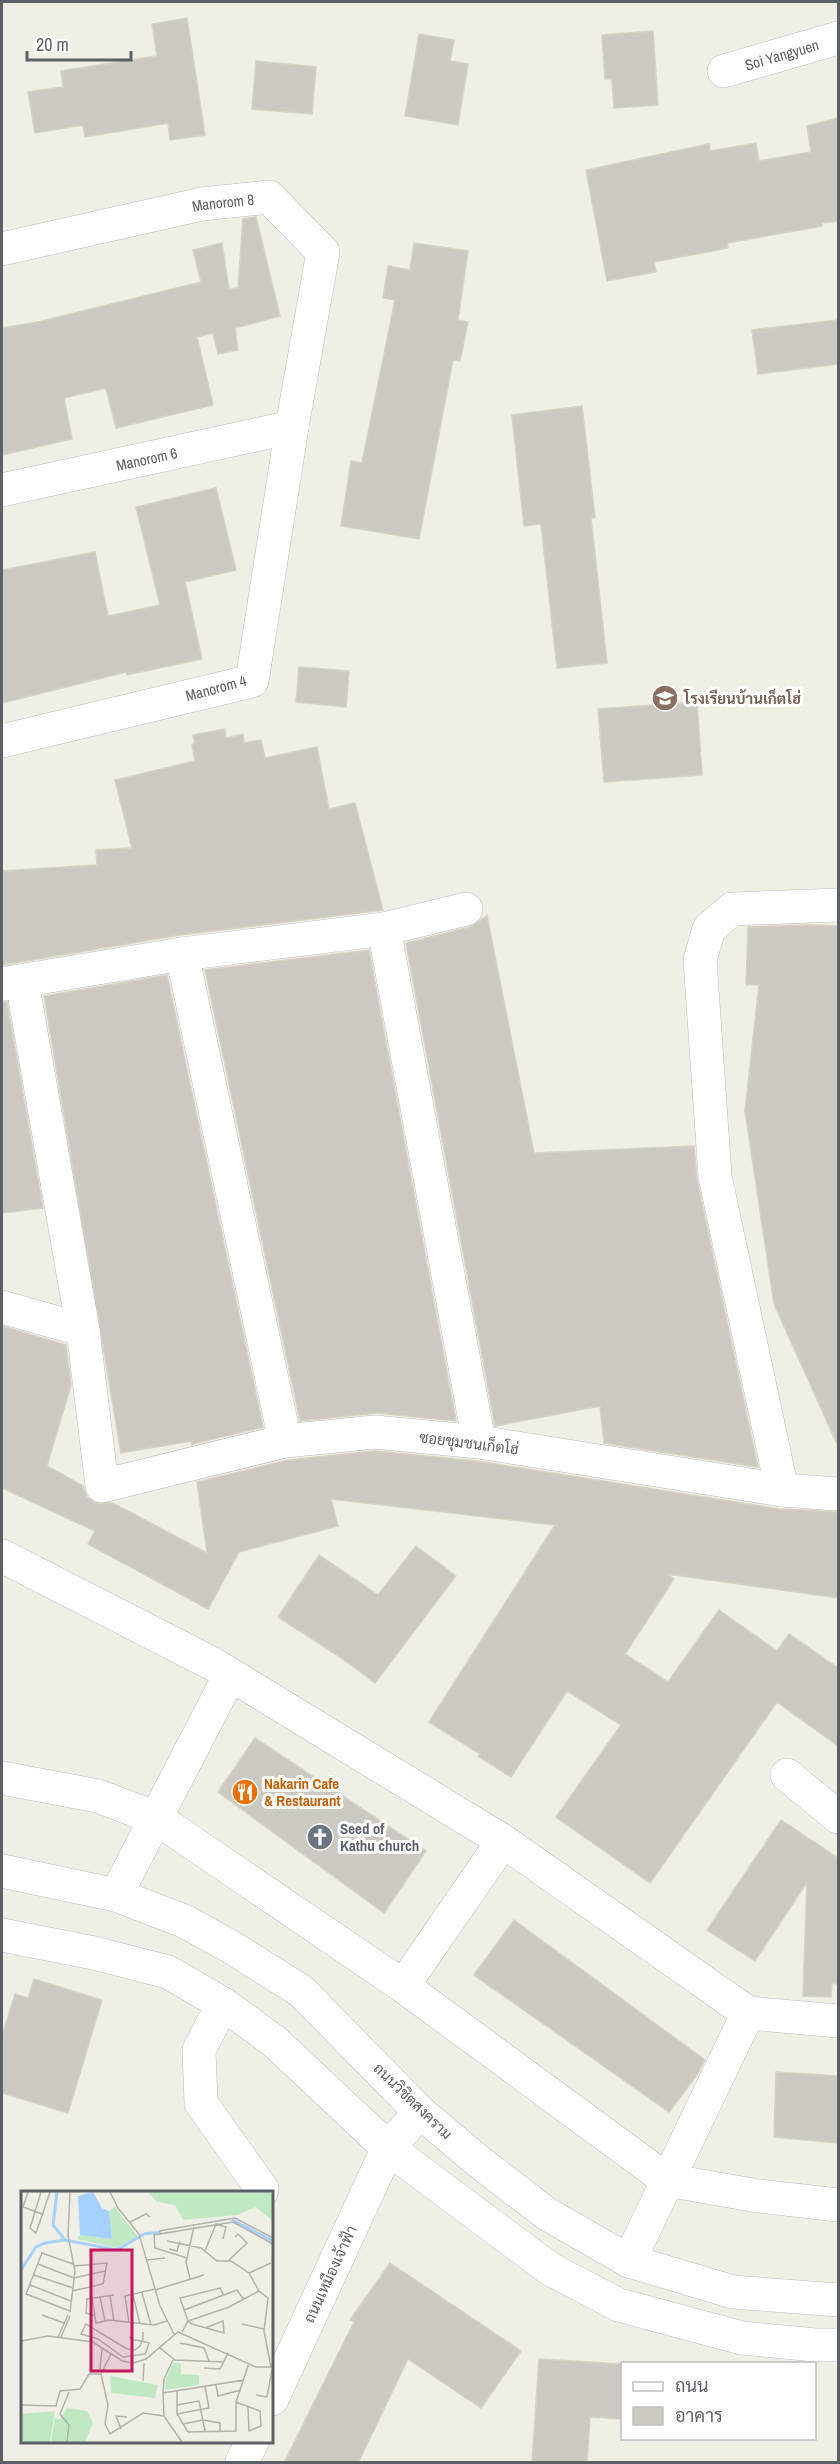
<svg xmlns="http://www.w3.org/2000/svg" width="840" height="2464" font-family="'Archivo Narrow',Sarabun,sans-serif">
<rect width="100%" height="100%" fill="#f0efe5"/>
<path fill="#cbc9c2" stroke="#d5d1c3" stroke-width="1.5" d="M187,18l18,117 -35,5 -2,-17 -83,14 -2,-12 -48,8 -7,-41 35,-5 -2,-16 96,-15 -5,-32z
M653,31l5,74 -44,3 -2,-29h-7l-3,-44z
M419,34l35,6 -4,21 18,3 -10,61 -53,-9z
M256,61l60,6 -4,47 -60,-5z
M838,118v103l-16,2v3l-95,17 1,5 -74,14 2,10 -49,9 -21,-111 123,-26 1,7 46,-8 3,18 52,-9 -4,-26z
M256,217l24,99 -45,12 3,22 -20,4 -5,-21 -16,4 16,68 -97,23 -10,-40 -42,10 8,41 -70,16v-127l36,-6 163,-40 -8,-32 29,-7 7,46 9,-1 5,-69z
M414,243l54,8 -10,69 10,2 -8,39 -7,-1 -34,179 -78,-13 10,-65 11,2 33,-163 -12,-2 5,-32 22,4z
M838,320v44l-80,10 -6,-44z
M582,406l13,111 -4,1 16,145 -50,5 -16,-144 -17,2 -12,-111z
M216,488l20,82 -51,12 17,77 -75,16 -1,-3 -124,31v-133l93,-18 13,64 52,-11 -24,-98z
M299,667l50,4 -3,36 -50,-5z
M697,702l5,73 -98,7 -6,-73z
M225,729l1,9 17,-4 1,9 17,-3 4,18 52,-11 12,62 26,-6 28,107 -203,25 -178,30v-94l95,-6 -1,-15 36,-2 -17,-68 80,-19 -3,-16 3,-2 -2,-8z
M487,916l47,237 160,-7 3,34 61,287 -154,-24 -4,-37 -105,20 -89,-483 64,-16z
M808,925l30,1v520l-64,-142 -29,-193 14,-126h-13l2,-58z
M369,950l87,471 -79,-8 -77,8 -95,-451z
M167,975l96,452 -71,17v-3l-71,12 -77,-457z
M2,1002h5l36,206 -41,5z
M2,1326l64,19 5,40 -24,81 36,20 4,11 8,6h18l94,50 -10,-71 91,-22 87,-9 102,10 302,48 59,3v86l-171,-24 7,5 -49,75 43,28 51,-72 58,41 12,-17 49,34v78l-61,-44 -127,181 -94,-66 65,-92 -54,-34 -56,86 -33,-21 2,-2 -51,-32 126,-197 -224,-26 7,27 -99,26 -31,57 -120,-65 7,-13 -93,-43z
M416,1546l40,30 -81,107 -35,-26 -62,-40 41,-62 59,40z
M255,1738l171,113 -42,62 -166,-121z
M781,1820l57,38v126l-6,-1 -1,14 -28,-1 4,-114 -52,79 -48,-31z
M514,1920l191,140 -8,15 -28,37 -195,-137z
M34,1979l68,21 -34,113 -66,-20v-57l13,-42 13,4z
M776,2072l62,4v67l-64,-6z
M390,2263l131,88 -40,57 -73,-49 -50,104h-74l70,-141 -4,-2z
M539,2359l83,5v55l-32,-2 -3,46h-55z"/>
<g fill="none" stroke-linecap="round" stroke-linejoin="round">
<defs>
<g id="minor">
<path id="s1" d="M724,71l114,-33"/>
<path id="s2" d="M2,249l200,-45 67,-7 54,55 -31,175 -40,254 -250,60"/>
<path id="s3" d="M2,490l290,-63"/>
<path d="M384,929l95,513"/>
<path d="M182,954l103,487"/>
<path d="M22,981l61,349 19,156 183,-45 90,-9 104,10 303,48 56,4"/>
<path d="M2,984l180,-30 202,-25 82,-20"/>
<path d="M2,1307l81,23"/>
<path d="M782,1490l-67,-314 -15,-216 9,-31 23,-20 106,-4"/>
<path d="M2,1556l211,108 290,177 245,172 90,8"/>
<path d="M787,1775l51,42"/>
<path d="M2,1778l96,18 58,22 247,168 264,194 91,16 80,9"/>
<path d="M116,1895l114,-220"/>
<path d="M403,1986l100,-145"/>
<path d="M223,2004l-24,46 2,53 61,86 -1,3"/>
<path d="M629,2261l119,-248"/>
</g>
<path id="tertiary" d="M272,2399l116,-251 32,-36
M242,2462l10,-20"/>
<path id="secondary" d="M2,1871l114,24 68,26 47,26 70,44 119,121 58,49 69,53 82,47 104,31 105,8
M2,1935l92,18 74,19 55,32 51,37 114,107 162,121 69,36 123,33 73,7h23"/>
</defs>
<use href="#minor" stroke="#babcc2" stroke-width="34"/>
<use href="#tertiary" stroke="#babcc2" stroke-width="34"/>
<use href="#secondary" stroke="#babdc4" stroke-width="34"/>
<use href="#minor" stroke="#fff" stroke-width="33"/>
<use href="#tertiary" stroke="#fff" stroke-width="33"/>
<use href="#secondary" stroke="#fff" stroke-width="33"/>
</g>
<defs>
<symbol id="school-disc" viewBox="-11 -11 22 22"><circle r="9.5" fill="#8d6e63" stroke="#fff"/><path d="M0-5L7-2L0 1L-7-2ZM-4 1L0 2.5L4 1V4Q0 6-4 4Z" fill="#fff"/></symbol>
<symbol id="restaurant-disc" viewBox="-11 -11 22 22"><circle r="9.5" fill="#e8710a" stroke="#fff"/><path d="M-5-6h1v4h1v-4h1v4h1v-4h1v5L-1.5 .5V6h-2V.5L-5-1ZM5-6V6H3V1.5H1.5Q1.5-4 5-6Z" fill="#fff"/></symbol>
<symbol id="church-disc" viewBox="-11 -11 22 22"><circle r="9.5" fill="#6b7280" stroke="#fff"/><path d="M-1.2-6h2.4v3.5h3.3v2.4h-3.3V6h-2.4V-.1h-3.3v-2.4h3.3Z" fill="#fff"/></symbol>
</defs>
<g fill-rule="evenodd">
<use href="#school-disc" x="650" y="683" width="30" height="30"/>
<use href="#restaurant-disc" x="230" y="1777" width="30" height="30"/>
<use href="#church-disc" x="305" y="1822" width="30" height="30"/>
</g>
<g text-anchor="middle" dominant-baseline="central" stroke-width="6" stroke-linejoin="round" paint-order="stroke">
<g font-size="15" fill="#5d6066" stroke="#fff">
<text stroke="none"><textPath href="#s1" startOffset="60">Soi Yangyuen</textPath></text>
<text stroke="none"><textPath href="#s2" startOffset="226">Manorom 8</textPath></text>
<text stroke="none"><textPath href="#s3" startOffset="148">Manorom 6</textPath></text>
<text transform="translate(216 688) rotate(-15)">Manorom 4</text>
<text transform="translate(469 1443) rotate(7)">ซอยชุมชนเก็ตโฮ่</text>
<text transform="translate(413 2101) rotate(44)">ถนนวิชิตสงคราม</text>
<text transform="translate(330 2274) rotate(-65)">ถนนเหมืองเจ้าฟ้า</text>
</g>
<g font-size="15" font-weight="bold" fill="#785e54" stroke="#fff" text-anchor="start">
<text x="684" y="698">โรงเรียนบ้านเก็ตโฮ่</text>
</g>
<g font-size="15" font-weight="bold" fill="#c56008" stroke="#fff" text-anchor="start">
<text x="264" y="1783">Nakarin Cafe<tspan x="264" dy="17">&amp; Restaurant</tspan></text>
</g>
<g font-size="15" font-weight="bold" fill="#5b616d" stroke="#fff" text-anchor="start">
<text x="340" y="1828">Seed of<tspan x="340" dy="17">Kathu church</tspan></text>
</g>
</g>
<g transform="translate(21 2191)">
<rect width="252" height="252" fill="#f0efe5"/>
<path d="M127,1h125v29l-17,-14 -19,8 -54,5 -8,-15 -18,-3zM94,16l23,30 -21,11 -40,-9 3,-4 32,4 -3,-28zM153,171l7,2v10l18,1v10l-34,5 1,-12zM89,185l48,9 -3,13 -44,-5zM46,217l20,3 6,12 -8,19h-34l4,-24 5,1zM34,220l-5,31h-29v-28z" fill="#c0e9c3"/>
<path d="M72,1l9,16 7,3 3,28 -32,-4 -2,-39z" fill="#a6d1ff"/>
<path fill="none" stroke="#a6d1ff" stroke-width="3" d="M36,1l-4,33 12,15M211,29l41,21M0,79l15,-23 9,-4 20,-3 52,10 27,-16 17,-2"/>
<path fill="none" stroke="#b1b2ae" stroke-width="1.5" d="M7,1l-5,15 19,7M20,1l-11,36 6,5 14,-41M49,1l-2,44 7,35 -5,41M89,1l8,16 21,26 21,72 14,28M109,31l16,-8 4,3M138,40l76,-13 38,20M146,50l34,7 16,13h14l18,12 10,18 9,7 -4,33 7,36M148,58l8,2 3,-10M184,60l11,-27 10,3 -3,12M166,67l-32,-10 -1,-13 79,-13 40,22M126,69l18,-2M208,69l18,-17 -9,-9 -3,3M17,73l36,14 31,-7M228,82l22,-10M13,84l39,13M169,88l-4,-17 8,-35M9,94l41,16M134,99l49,-15M51,100l31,-7 4,-21 -33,3M121,102l9,32M112,104l7,29M89,105l4,25M79,106l5,24M71,107l4,25 13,-3 45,5 13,-4M163,119l53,-20 7,10M49,120l-44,-17 16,-41 31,11M21,124l22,8M74,125l-9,-3 1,-14 27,-4M108,132l-4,-27 30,-7M221,133l22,5M184,137l18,-7 1,12 -32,-9 -4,-3 -8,-23 40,-10 4,8M161,141l6,-11 41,-14 30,-16M37,146l10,-22M40,146l9,-21M108,146l5,3 8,1 7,2 -4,11 -22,3 -25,-18 -17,-5 5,-10 41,25 8,1 5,-4 2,-5 1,-2v-7M0,150l27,-5 45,6 29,19 11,2 13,-4 32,-27 78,35h17M159,152l24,5 5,13M139,157l15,12 49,2M90,163l-10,20 7,31 -3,19 5,10 33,-21 21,3 18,26M183,177l16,1 8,-16M79,178l2,-20M122,190l1,-18M195,194l2,11 23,-6M156,200v23l11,18M142,202l1,-14 9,-19M235,204l11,2 5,-27M215,211l24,9 1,15 -12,5 -1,-24M0,214l35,1 4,-15 20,-2 9,-15h12M156,214l22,-4 6,30M156,223l32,-6 -4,-21M143,225l-1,-23 81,-13M162,233l20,-4 17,3v8M100,238l-5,-13 11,1M167,241l48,-1v-29l13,-39M46,251l2,-17 -9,-11 9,-22"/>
<path fill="#c2185b" fill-opacity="0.15" stroke="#c2185b" stroke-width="3" d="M70,59h41v121h-41z"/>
<rect width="252" height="252" fill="none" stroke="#5d6066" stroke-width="3"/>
</g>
<rect width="840" height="2464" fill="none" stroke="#5d6066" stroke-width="6"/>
<rect x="621" y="2362" width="195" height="78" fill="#ffffff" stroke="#bebfc2" stroke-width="1.5"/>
<rect x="633" y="2382" width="30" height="9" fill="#ffffff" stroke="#bebfc2" stroke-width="1.5"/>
<text x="675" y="2392" font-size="18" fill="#5d6066">ถนน</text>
<rect x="633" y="2407" width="30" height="18" fill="#cbc9c2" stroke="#bebfc2" stroke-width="1.5"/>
<text x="675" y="2422" font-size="18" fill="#5d6066">อาคาร</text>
<path d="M27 51v9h104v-9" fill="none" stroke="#5d6066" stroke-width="3"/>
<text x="36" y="51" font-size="18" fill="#5d6066" stroke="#ffffff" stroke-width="4.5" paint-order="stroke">20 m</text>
</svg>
